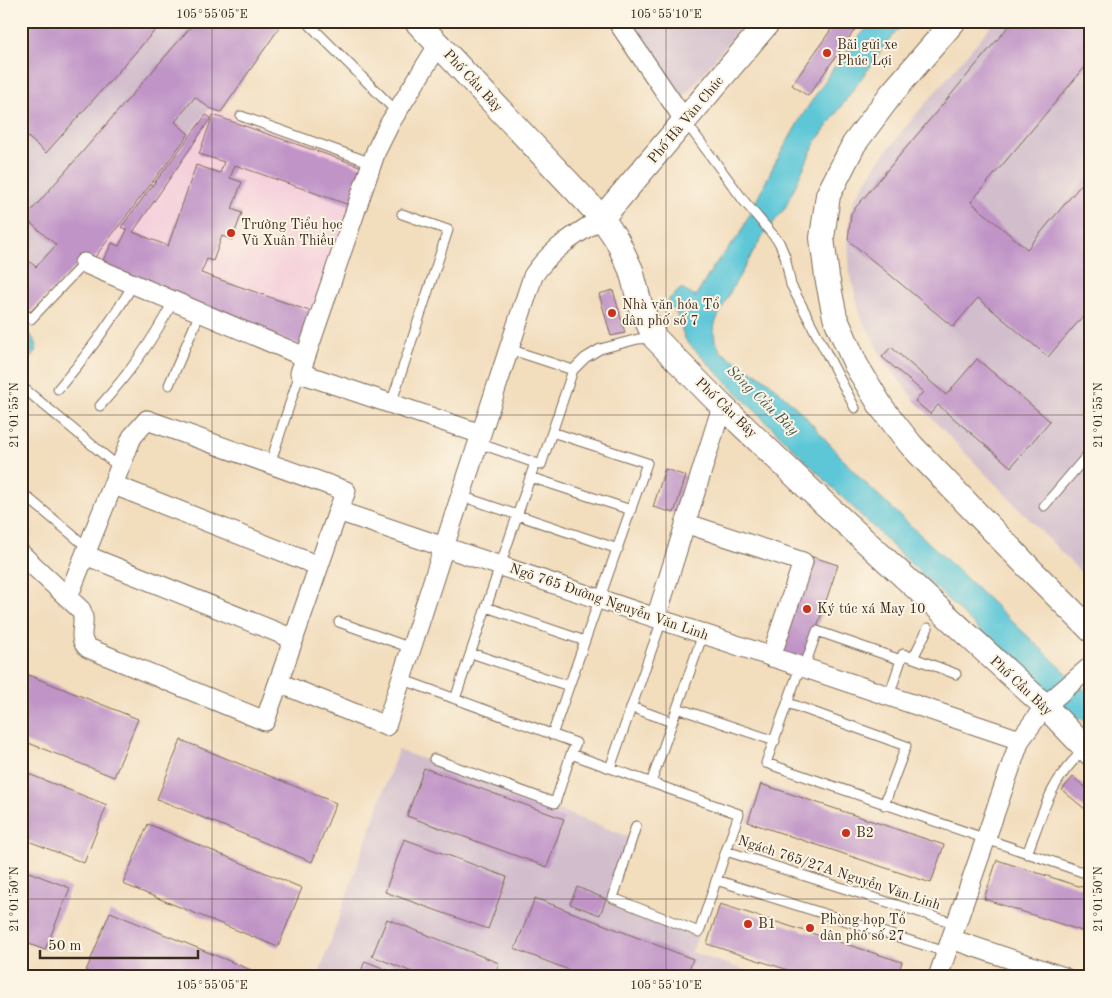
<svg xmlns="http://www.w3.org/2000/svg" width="1112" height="998" font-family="'Old Standard TT',serif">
<rect width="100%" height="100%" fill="#fcf5e5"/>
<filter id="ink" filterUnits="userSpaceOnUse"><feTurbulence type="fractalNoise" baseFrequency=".02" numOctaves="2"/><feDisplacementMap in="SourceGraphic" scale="10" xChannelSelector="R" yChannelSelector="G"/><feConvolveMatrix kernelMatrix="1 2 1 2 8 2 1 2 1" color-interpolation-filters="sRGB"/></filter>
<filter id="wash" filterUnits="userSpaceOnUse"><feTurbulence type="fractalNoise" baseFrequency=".0096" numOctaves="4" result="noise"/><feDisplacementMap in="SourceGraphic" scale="20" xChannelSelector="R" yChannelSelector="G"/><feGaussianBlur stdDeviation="1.12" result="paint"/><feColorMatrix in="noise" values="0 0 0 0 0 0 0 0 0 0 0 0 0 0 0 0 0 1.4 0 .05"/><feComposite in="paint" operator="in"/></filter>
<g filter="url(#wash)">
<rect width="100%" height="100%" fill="#f2ddbd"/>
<path fill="#f5cfdb" d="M209,108l160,56 -63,187 -217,-86z"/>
<path fill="#d1bdcc" d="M21,21h263l-63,91 -12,-4 -120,157 -7,-5 -54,54 -7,-5z
M627,21h119l-67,82z
M995,21h96v562l-176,-182 -33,-44 -21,-40 -11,-43 -2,-34 6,-40 22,-35 27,-35z
M398,750l232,87 -20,65 88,34 -6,16 60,21 -1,4h-433z"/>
<path fill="#5dc7d8" stroke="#4c787b" d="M873,21h32l-22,27 -68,95 -30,65 -23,29 -33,57 -14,29 -1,9 1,9 6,11 47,29 34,32 56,63 233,220v32l-11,-10 -14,-5c-128,-122 -255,-245 -379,-371 -8,-13 -4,-26 -18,-35v-8l13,-11 6,5 7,2v3l19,-32 26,-32 34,-69 28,-49 36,-55z
M21,332l9,2 7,11 -3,9 -13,12z"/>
<g id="blocks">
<path fill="#c094c7" d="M21,21h131l6,6 -112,126 -25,-22z
M196,21h88l-63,91 -12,-4 -14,-11 -20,25 14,12 -100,131 -7,-5 -54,54 -7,-5v-55l15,13 20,-22 -31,-27z
M837,21h24l-53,75 -16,-11z
M1013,21h78v39l-120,142 56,47 64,-76v134l-43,50 -70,-59 -25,29 -105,-87 3,-27z
M206,115l5,3 -78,114 35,14 28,-81 24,8 4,-11 -25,-8 14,-39 155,54 -13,38 -120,-42 -5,13 12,4 -10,27 10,4 -10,27 -10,-4 -9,25 -6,-2 -6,14 117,41 -11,33 -128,-45 -79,-36 12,-23 7,3 8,-16 -6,-3z
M613,290l12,43 -14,3 -12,-42z
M891,347l55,48 31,-36 73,62 -39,46 -73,-62 -8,9 -15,-13 8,-9 -41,-35z
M665,469l21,7 -12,37 -21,-6z
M810,556l28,9 -33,98 -28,-9z
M21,672l117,47 -24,58 -93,-37z
M181,740l155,63 -24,59 -155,-63z
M424,768l140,51 -17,48 -140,-51z
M21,771l86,34 -23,58 -63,-25z
M1073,777l18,15v22l-29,-24z
M761,784l183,61 -13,38 -183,-61z
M148,824l154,64 -24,59 -155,-63z
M404,839l103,38 -19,52 -103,-37z
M997,860l94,30v44l-107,-35z
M21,869l49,19 -25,62 -24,-9z
M577,887l29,12 -6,16 -30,-11z
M535,898l158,61 -7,18h-99l-72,-28z
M720,904l182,58 -5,15h-87l-103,-33z
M110,912l158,65h-169l-13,-6z
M387,919l112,44 -5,14h-69l-53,-21z
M365,961l40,16h-46z"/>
</g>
</g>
<g filter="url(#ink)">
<use href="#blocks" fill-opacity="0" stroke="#7b6956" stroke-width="1"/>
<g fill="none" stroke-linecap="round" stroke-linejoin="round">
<defs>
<path id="service" d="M306,21l91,91
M241,116l131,47
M685,121l59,80 35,41 6,14 6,29 64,123
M21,311l10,8 53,-56
M509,349l64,21
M169,385l31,-72
M21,386l99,82
M58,389c29,-33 53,-67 75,-104
M391,404l57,-174 -46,-16
M100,406c30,-34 51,-63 73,-104
M478,443l63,22 32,-95 12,-12 15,-9 38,-10 14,-1
M270,464l30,-91
M530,477l101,33
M21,492l67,56
M461,496l157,53
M1044,506l47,-55
M486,607l99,34
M339,622l72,26
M471,653l98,33
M913,658l15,-30
M800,667l-34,96 325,112
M804,668l13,-37 84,29 2,-6 53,20
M401,679l175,64 -5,11 168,60 -13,37
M889,696l12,-36
M455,699l80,-236
M788,703l118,43 -22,59
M631,707l41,15
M677,708l98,33
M552,735l95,-272 -95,-31
M434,759l121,44 16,-49
M610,768l52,-148
M651,783l52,-149
M636,826l-23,72 86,34 27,-81 231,73
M1027,854c16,-42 23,-74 58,-105
M716,880l230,72"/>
<path id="minor" d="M617,21l68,100
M439,44l-49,79 -14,28 -76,222 181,61 -37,113 576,193 -69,199 113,38
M84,263l221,94
M481,434l52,-158c17,-26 43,-42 69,-58
M114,485l205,81
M685,523l118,39 -32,95
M21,554l60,56c7,14 -6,27 7,38l177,73 73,-210 106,36 -58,179 -107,-43
M85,555l209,84
M68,597l64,-160 15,-17 199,71 -8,20
M656,618l66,-212
M1020,740l25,-34 46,-40
M938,977l13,-38"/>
<path id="tertiary" d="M416,21l186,197 15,22 14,30 10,38 14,30 67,68 104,99 219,201 46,48
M954,21l-62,72 -38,51 -26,51 -6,43 5,39 8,40 21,48 26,43 29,37 121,126 59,59
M602,218l167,-197"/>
</defs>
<use href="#service" stroke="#7b6956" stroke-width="11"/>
<use href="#minor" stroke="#7b6956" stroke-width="21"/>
<use href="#tertiary" stroke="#7b6956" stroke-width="26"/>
<use href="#service" stroke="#fff" stroke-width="9"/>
<use href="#minor" stroke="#fff" stroke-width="19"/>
<use href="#tertiary" stroke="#fff" stroke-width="24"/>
</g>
</g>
<path fill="none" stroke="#3b2a1e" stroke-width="1" stroke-opacity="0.45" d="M212,21v956M666,21v956M21,415h1070M21,899h1070"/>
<g fill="#c8321e" stroke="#fcf5e5" stroke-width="2">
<circle cx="827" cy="53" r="5"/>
<circle cx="231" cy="233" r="5"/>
<circle cx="612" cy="313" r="5"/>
<circle cx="807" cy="609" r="5"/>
<circle cx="846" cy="833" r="5"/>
<circle cx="748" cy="924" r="5"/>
<circle cx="810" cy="928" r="5"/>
</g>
<g text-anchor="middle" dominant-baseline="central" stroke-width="4" stroke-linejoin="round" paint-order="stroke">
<g font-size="14" fill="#3b2a1e" stroke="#fcf5e5" text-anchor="start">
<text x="837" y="45">Bãi gửi xe<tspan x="837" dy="16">Phúc Lợi</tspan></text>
<text x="241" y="225">Trường Tiểu học<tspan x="241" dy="16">Vũ Xuân Thiều</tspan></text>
<text x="622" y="305">Nhà văn hóa Tổ<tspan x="622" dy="16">dân phố số 7</tspan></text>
<text x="817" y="609">Ký túc xá May 10</text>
<text x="856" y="833">B2</text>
<text x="820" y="920">Phòng họp Tổ<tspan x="820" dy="16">dân phố số 27</tspan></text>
<text x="758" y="924">B1</text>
</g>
<g font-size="14" fill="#3b2a1e" stroke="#fcf5e5">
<text transform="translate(473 81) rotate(47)">Phố Cầu Bây</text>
<text transform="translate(686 120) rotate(-50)">Phố Hà Văn Chúc</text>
<text transform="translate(726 408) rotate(44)">Phố Cầu Bây</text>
<text transform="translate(609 602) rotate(19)">Ngõ 765 Đường Nguyễn Văn Linh</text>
<text transform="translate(1021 686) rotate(43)">Phố Cầu Bây</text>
<text transform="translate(839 873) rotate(18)">Ngách 765/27A Nguyễn Văn Linh</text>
</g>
<g font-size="15" font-style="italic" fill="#455956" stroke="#fcf5e5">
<text transform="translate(762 401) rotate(44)">Sông Cầu Bây</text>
</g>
</g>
<rect width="1112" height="998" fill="none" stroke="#fcf5e5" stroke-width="55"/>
<path d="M40 950v8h158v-8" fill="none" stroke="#3b2a1e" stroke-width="2.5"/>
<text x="48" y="950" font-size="15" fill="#3b2a1e" stroke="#fcf5e5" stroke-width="4" paint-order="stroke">50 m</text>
<rect x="28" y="28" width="1056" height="942" fill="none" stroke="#3b2a1e" stroke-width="2"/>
<g font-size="12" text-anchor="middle" fill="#3b2a1e">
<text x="212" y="18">105°55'05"E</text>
<text x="666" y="18">105°55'10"E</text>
<text transform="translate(14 415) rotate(-90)" y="4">21°01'55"N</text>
<text transform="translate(1098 415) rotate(-90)" y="4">21°01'55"N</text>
<text transform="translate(14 899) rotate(-90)" y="4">21°01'50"N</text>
<text transform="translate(1098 899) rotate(-90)" y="4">21°01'50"N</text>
<text x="212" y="989">105°55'05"E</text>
<text x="666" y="989">105°55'10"E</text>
</g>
</svg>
